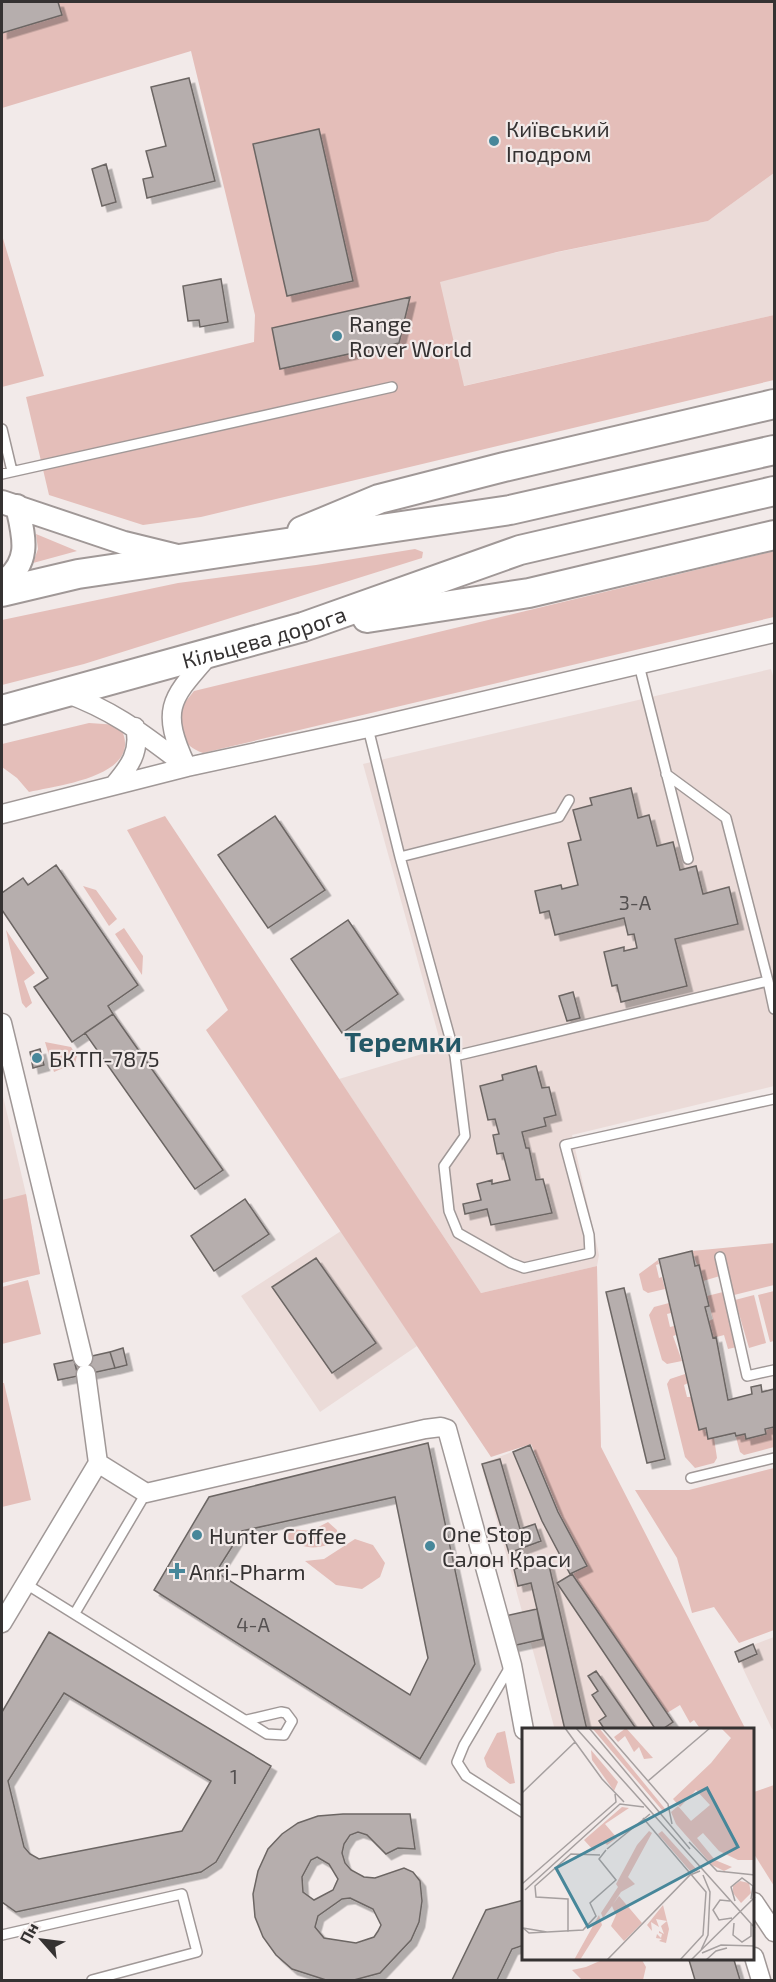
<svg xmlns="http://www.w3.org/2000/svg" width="776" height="1982" font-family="'Exo 2',sans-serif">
<defs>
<filter id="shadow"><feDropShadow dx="5.5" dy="5.5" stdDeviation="0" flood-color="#0004"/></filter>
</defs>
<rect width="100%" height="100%" fill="#f2eae9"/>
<path fill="#ebdbd8" d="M774,173v142l-311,71 -25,-109 270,-56z
M771,669l3,10v407l-202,49 27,120 -2,11 -116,27 -142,-214 103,-31 -79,-284z
M2,1092l24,102 14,80 -38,9z
M341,1231l76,115 -97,66 -79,-116z
M530,1445l28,67 29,54 -14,8 100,149 -2,2 3,5h-119l-74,-266z
M774,1637v93l-2,-1 -37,-77z"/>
<path fill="#e4beb9" d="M2,2h772v171l-66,48 -151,31 -117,30 24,104 310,-71v65l-573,137 -58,8 -94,-30 -23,-98 228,-55 1,-27 -64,-264 -189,57z
M2,235l42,141 -42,11z
M36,534l41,17 -44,12 5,-14z
M415,549l8,3 -1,6 -338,106 -82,21v-65l176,-37 138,-18z
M774,551v66l-571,136c-22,-8 -23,-21 -25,-42l16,-20z
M89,723l30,2c30,50 -59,60 -90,67l-12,-14 -15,-11v-23z
M165,816l316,477 116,-27 4,181 145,283h-45l-7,-10 -4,3 -10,-18 -13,8 -94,-139 14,-9 -28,-53 -28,-68 -40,13 -285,-427 22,-20 -101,-180z
M83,886l13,4 21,29 -8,7z
M124,928l19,28 -1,19 -27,-41z
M6,930l29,43 -11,8 8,22 -6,5 -4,-5z
M45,1042l26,5 6,9 -2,7 -21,9z
M26,1194l14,80 -38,9v-83z
M774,1243v42l-40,10 -10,-42 -9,2 5,21 -17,5 -11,-30z
M658,1260l1,4 -3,1 3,13 3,-1 3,12 -17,4 -5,-3 -4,-16z
M28,1280l13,54 -39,10v-57z
M774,1291v50l-4,1 -12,-47z
M723,1292l14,55 -9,2 -4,-14 -11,3 -4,-17 4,-2 -6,-23z
M754,1295l12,48 -17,5 -14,-48z
M669,1303l2,10 -4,1 3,13 4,-1 2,9 -3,1 9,25 -15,3 -5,-4 -13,-45 5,-8z
M685,1374l3,9 -4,2 3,12h4l8,33 6,-1 3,10 6,-1 3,20 -3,5 -19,5 -10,-11 -18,-73 3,-5z
M2,1383h2l27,117 -29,7z
M774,1427v20l-30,8 -4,-3 -4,-15 9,-3 1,4z
M774,1468v162l-35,13 -25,-36 -22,6 -15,-55 -42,-68h54z
M328,1522l9,8v11c-22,10 -32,8 -53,-4l8,-8 19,2z
M355,1539l18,6 12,18 -5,14 -18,12 -26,-4 -31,-24 19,-2z
M505,1731l10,52 -5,1 -23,-17 -3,-9 13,-25z
M774,1785v101l-20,-32v-62z
M602,1960h40l4,7 -3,13h-61l-10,-10 14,-3z"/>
<path fill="#b6aead" stroke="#6c6664" stroke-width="1.5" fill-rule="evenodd" filter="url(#shadow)" d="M2,2h56l4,13 -60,18z
M189,78l26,103 -68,17 -4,-19 10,-2 -7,-26 20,-5 -15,-59z
M319,129l34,152 -66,15 -34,-152z
M106,164l10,38 -14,4 -10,-37z
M221,279l7,43 -28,5 -1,-7 -11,1 -5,-35z
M410,297l-11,46 -119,26 -8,-41z
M631,788l7,30 11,-3 8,31 16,-4 7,28 16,-4 7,28 26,-7 9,37 -63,15 12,47 -66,16 -4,-17 -5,1 -8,-34 20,-5v4l13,-3 -3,-14 -6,1 -4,-17 -69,17 -6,-24 -9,2 -5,-22 26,-6 1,4 16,-4 -10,-42 13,-3 -8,-30 19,-5 -2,-7z
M275,816l50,74 -57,38 -50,-73z
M56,865l82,120 -30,21 5,8 -41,28 -38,-55 14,-9 -46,-68v-17l21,-15 5,7z
M348,920l50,74 -56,39 -51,-74z
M573,992l7,26 -13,3 -8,-25z
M113,1014l110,156 -28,19 -110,-156z
M40,1049l4,16 -11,3 -3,-16z
M536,1066l6,22 7,-1 7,28 -12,3 2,8 -24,6 4,16h3l7,32 7,-1 9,34 -61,12 -4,-16 -22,5 -2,-10 18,-4 -4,-16 15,-4v4l18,-4 -7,-27 -6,1 -4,-19 6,-1 -4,-15 -7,1 -8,-34 23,-6 -1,-5z
M245,1199l24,35 -55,37 -23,-35z
M692,1251l3,15 4,-1 10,41 -4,1 8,31 3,-1 12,63 24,-6 -1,-7 10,-2 1,7 12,-3v38l-9,2 1,5 -20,5 -1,-5 -9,2 -1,-3 -27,6 -2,-11 -7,2 -40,-171z
M316,1258l60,85 -44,30 -60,-86z
M624,1288l41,171 -18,4 -41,-171z
M123,1348l4,17 -12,3 -5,-16z
M110,1352l5,16 -37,8 -4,-16z
M74,1360l4,16 -20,4 -4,-16z
M428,1443l47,221 -55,95 -266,-169 55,-93zM395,1497l33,161 -18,37 -194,-123 26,-41z
M530,1445l28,67 29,54 -17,8 -28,-53 -29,-69z
M500,1459l20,70 15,-5 6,17 -32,12 -27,-89z
M548,1561l39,169h-22l-34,-147 -13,3 -4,-17z
M572,1574l101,148 -12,8h-5l-99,-147z
M537,1609l6,30 -31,7 -7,-30z
M49,1632l222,134 -55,96 -15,10 -185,40 -14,-10v-190zM64,1693l147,88 -29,50 -143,28 -9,-5 -6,-7 -16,-66z
M753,1644l4,10 -18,8 -4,-10z
M596,1671l41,59h-32l-6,-9 7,-5 -14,-21 6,-4 -10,-15z
M343,1814h67l5,35 -17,-1 -12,6 -19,-19 -9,-3 -8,3 -6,9 -2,9 3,10 6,7 13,7 11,1 29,-10 9,4 7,9 2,20 -3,21 -8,18 -31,33 -26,7h-28l-34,-11 -16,-14 -13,-18 -8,-20 -2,-23 5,-23 10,-22 14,-15 16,-11 20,-7zM317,1857l12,7 9,15 -5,11 -19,10 -11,-8 -1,-15 9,-17zM350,1898l23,11 8,16 -3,6 -4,6 -18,6 -32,-5 -9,-11 3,-11 24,-17z
M524,1900v45l-12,4 -15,31h-45l34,-70z
M689,1960h45l6,20h-45z"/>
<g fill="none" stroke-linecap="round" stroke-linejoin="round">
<defs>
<path id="service" d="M2,429l10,42
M2,474l390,-87
M639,665l49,194
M368,728l32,129 55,199 313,-75 -42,-163 -60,-44
M400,857l159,-40 10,-17
M768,981l6,28
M455,1056l10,80 -21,30 5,45 9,22 53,30 13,5 66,-15 -1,-18 -24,-90 209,-46
M720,1257l27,119 27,-6
M691,1478l83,-20
M26,1584l241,150 17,1 8,-14 -6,-8 -5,-1 -34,8
M75,1613l71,-120
M510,1667l-46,78 -7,17 9,14 58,37
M2,1935l180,-41 15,58 -105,28"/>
<path id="minor" d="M65,693c52,19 78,41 122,74
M186,765c-27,-58 -14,-67 25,-112
M114,785c15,-18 27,-33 21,-58
M2,814l185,-47 181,-39 406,-95
M2,1023l81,335
M86,1374l12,89 48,30 279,-64 16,-2 6,2 65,236 12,65
M2,1623l96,-160
M754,1902l20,30
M754,1957l7,23"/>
<path id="tertiary" d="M2,502l122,41 53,13
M2,583c30,-21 22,-46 15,-77"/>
<g id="trunk">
<path d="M302,531l77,-32 125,-32 270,-63"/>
<path d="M2,592l76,-18 432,-64 264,-60"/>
<path d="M367,618l162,-25 245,-58"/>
<path id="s1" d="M2,710l301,-83 217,-77 254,-59"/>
</g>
</defs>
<use href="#service" stroke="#a09897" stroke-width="12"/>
<use href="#minor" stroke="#a09897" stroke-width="21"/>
<use href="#tertiary" stroke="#a09897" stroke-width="26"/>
<use href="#trunk" stroke="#a09897" stroke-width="32"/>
<use href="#service" stroke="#fff" stroke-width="9"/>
<use href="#minor" stroke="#fff" stroke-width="18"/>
<use href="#tertiary" stroke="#fff" stroke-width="22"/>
<use href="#trunk" stroke="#fff" stroke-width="28"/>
</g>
<g fill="#47879a" stroke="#f2eae9" stroke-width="2">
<circle cx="494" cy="141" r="6"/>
<circle cx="337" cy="336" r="6"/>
<circle cx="37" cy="1058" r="6"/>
<circle cx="197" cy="1535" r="6"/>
<circle cx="430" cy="1546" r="6"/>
<path d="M174 1562h6v6h6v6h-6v6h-6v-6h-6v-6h6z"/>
</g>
<g text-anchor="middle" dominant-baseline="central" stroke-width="4.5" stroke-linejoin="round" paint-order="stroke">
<g font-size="20" fill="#555151">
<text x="635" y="902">3-А</text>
<text x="253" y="1624">4-А</text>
<text x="234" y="1776">1</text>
</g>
<g font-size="22" fill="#353232" stroke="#f2eae9" text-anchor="start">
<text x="506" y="128">Київський<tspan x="506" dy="25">Іподром</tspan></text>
<text x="349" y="323">Range<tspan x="349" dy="25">Rover World</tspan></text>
<text x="49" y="1058">БКТП-7875</text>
<text x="442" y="1533">One Stop<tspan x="442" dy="25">Салон Краси</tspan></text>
<text x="209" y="1535">Hunter Coffee</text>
<text x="189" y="1571">Anri-Pharm</text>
</g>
<g font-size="22" fill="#353232" stroke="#f2eae9">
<text stroke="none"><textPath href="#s1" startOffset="272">Кільцева дорога</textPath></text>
</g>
<g font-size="28" font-weight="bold" fill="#245867" stroke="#f2eae9">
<text x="403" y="1041">Теремки</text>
</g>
</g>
<g transform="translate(522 1728)">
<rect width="232" height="232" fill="#f2eae9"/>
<path d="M70,0h7l67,82h-4zM104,0l27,30 -9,1 -5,-12 -5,5 -9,-16 -7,6 -4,-5zM199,0h33v132h-16l-19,-9 -16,-18 -6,5 18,22 17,7 -8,4 -12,-6 -36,-41 -5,-12 7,-6 13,15 19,-16 -14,-15 -16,17 -7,-8 38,-36 20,-25zM69,22l27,32 -4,9 -22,-31zM100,79l7,1 -24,16 12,14 -10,7 -4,-4 -9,10 -10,-11zM127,103l3,2 -24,44 7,7 -14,8 -8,12 6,-8 23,27 -18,18 -13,-15 5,-11 -4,-9 -9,12 -2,-5 17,-26 -2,-3 21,-39zM140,103l36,40 -7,1 -33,-38zM218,153l9,2 2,10 -10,10 -8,-10v-7zM141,177l6,24 -3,14 -7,-2 3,-2 -6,-1 1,-4 -2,1 2,-1 4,4 1,-4 -3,-1v-2l5,3 -3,-8 6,-5 -11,-2 3,8 -8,-5 1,9 -5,-6zM77,187l3,10 -22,35h-6z" fill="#e4beb9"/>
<path fill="none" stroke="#a6a0a0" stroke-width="1.5" d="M43,0l37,51 22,23M54,0l179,200M67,0l101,121M80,0l66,76 4,20M126,53l62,-53M0,65l53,-51M121,90l63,74 -3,43 -23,25M167,114l28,29 38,4M85,121l43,-35M0,156l94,-82 -1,-8M3,162l95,-86 24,3M208,173l-10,-1 -7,10 6,10 13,-2M213,173l-4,-14 11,-9 11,8 -2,13M212,195l-1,12 9,7 9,-6v-12M1,200l6,5 54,-3 13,-14 -6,-13 26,-23 -17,-21 7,-9M1,200l24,4M46,204v-33l-32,-2 -1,-11 36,-32 29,1M179,222l7,-15 2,-43 -7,-17M180,225l19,-8 34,1M85,232l83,-85 10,-4M169,232l64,-63M184,232l10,-9 11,-3"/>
<path fill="#47879a" fill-opacity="0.15" stroke="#47879a" stroke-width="3" d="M185,60l31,59 -150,80 -32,-59z"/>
<rect width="232" height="232" fill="none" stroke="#353232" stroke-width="3"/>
</g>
<rect width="776" height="1982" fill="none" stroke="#353232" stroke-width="6"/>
<g transform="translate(42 1940) rotate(298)" stroke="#f2eae9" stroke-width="4.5" paint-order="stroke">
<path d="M0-4.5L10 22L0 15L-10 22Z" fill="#353232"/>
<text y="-9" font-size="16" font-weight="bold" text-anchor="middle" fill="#353232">Пн</text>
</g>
</svg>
